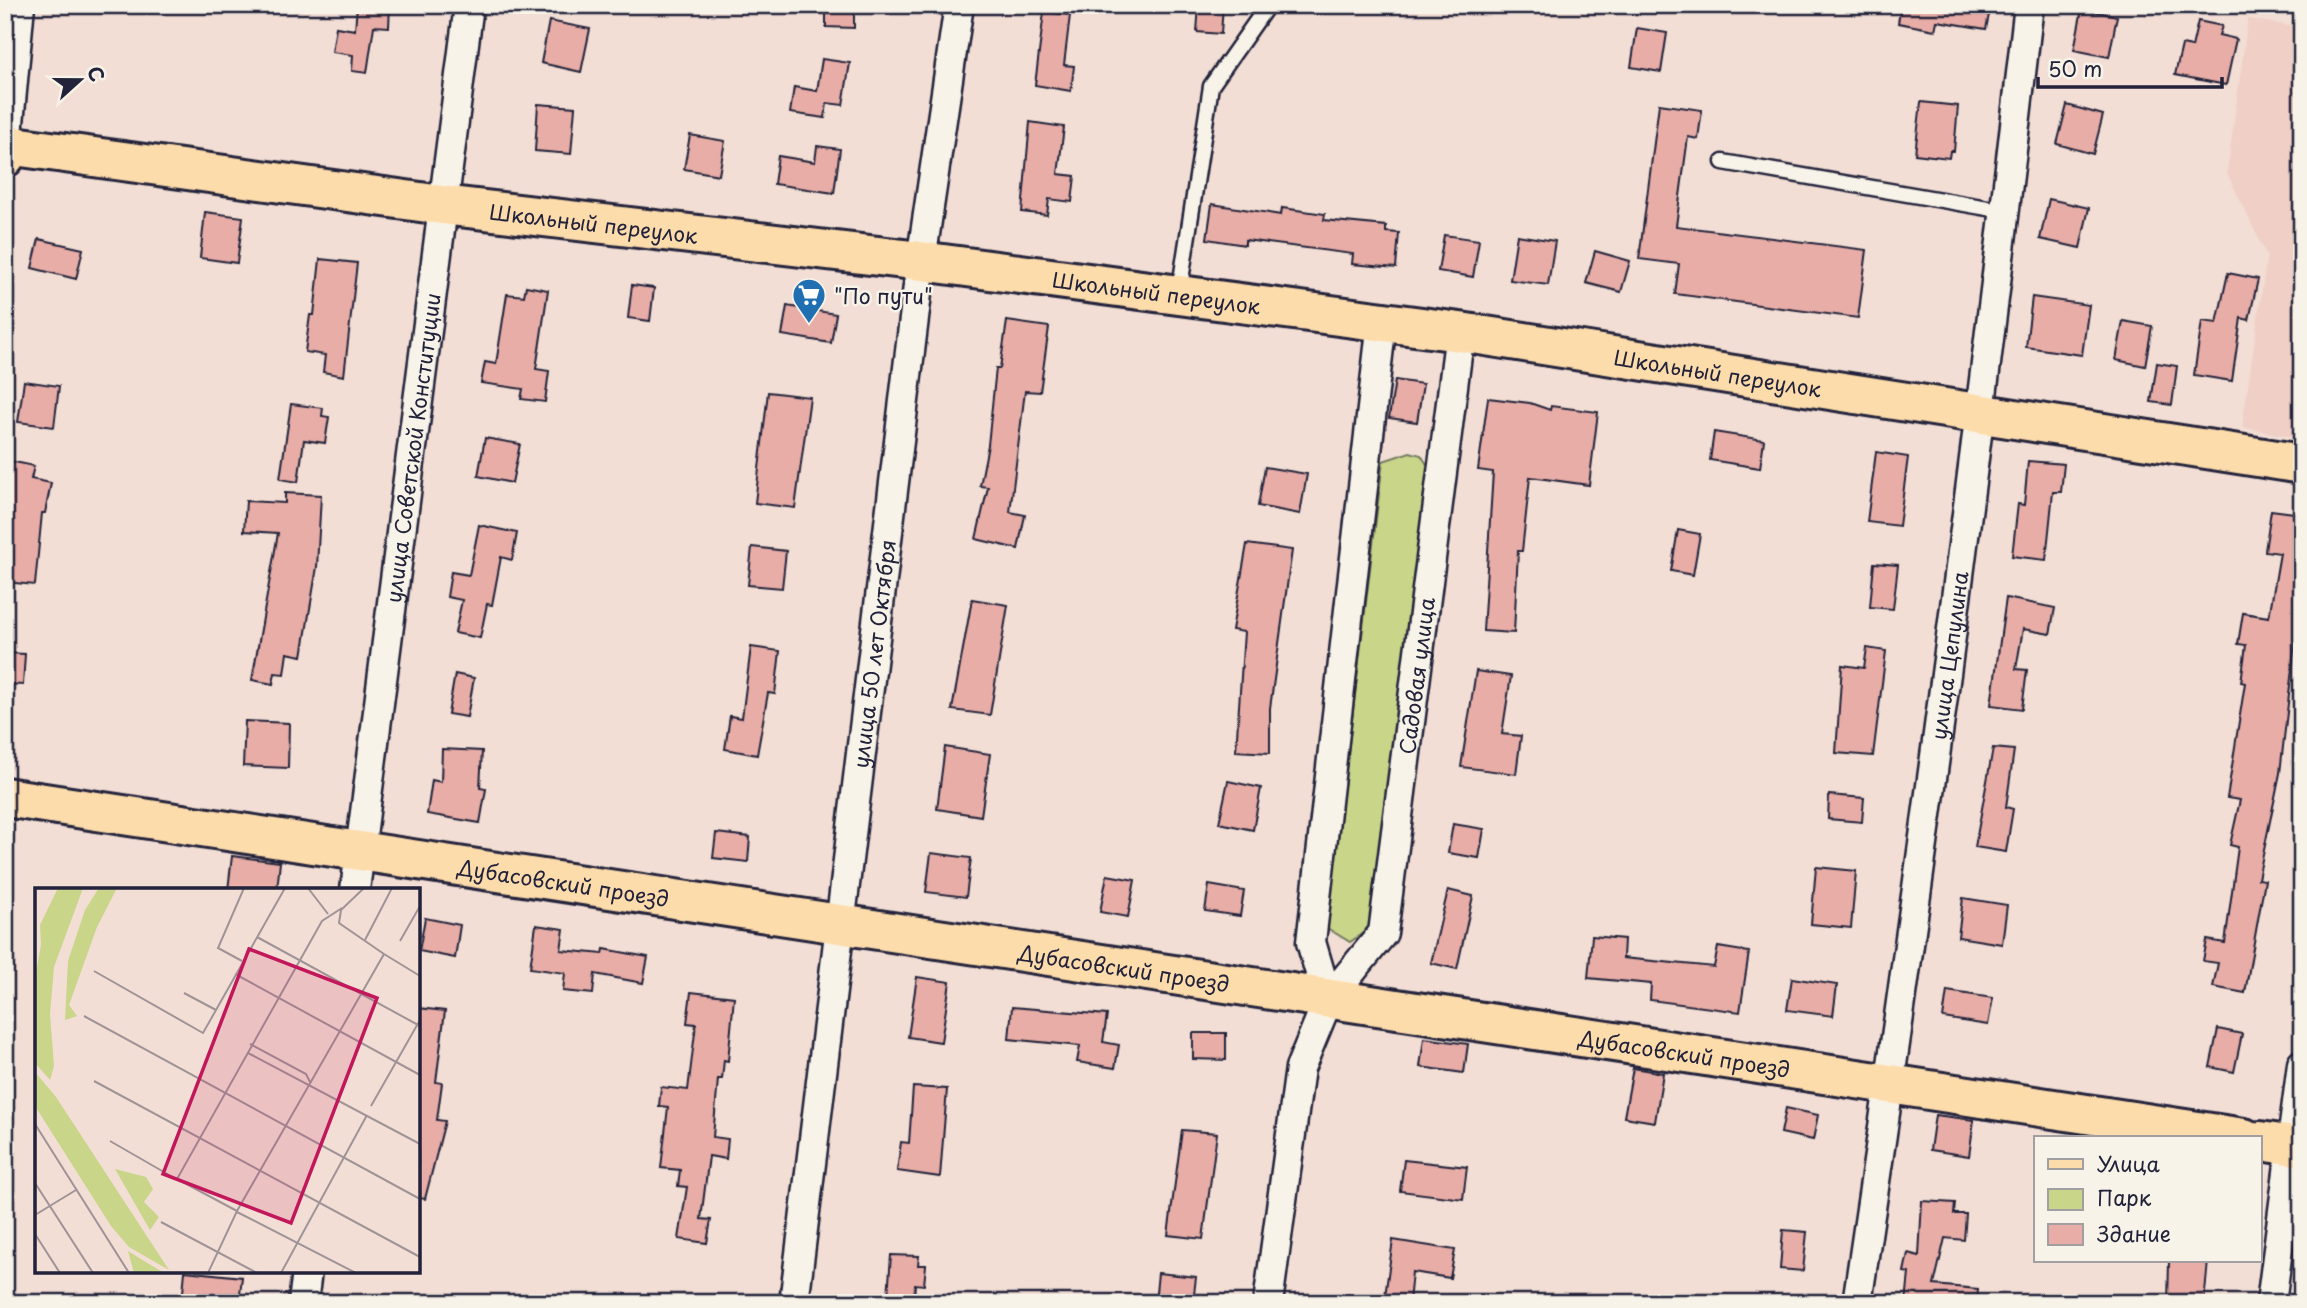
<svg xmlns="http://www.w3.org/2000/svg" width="2307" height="1308" font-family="'Playpen Sans',sans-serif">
<rect width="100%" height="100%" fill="#f2ded4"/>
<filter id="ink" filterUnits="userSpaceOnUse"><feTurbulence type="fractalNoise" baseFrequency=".0143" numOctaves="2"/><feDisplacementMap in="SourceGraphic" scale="14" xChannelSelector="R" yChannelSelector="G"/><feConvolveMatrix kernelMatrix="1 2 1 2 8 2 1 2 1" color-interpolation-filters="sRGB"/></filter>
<g filter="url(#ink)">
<path fill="#efcfc6" d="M2248,19l54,9v411l-60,-12 25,-171 -40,-83z"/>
<path fill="#c9d588" stroke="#767c62" stroke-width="2" d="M1410,452l11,3 9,14 -57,457 -23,16 -23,-14 56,-467z"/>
<path fill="#e7ada6" stroke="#22223b" stroke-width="2" d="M357,5h33l-1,22 -15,-1 -7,47 -15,-2 1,-16 -21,-3 4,-25 19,3z
M826,5h28v23l-28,-1z
M1199,5h24l-2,29 -24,-2z
M1901,5h90l-5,24 -49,-8 -2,9 -37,-7z
M2082,9l35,7 -8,41 -35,-7z
M1044,12l26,3 -6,50 10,1 -3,25 -36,-6z
M549,21l41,8 -9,43 -40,-9z
M2198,21l24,5 -3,9 17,4 -10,46 -51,-10 7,-30 10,2z
M1637,28l30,5 -6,39 -30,-5z
M822,59l28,4 -7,42 -16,-2 -2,15 -35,-5 4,-26 23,4z
M1921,102l37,4 -4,45h-4l-1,7 -34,-4z
M538,104l37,3 -4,47 -36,-3z
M1659,104l43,6 -4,29 -10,-2 -12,89 191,24 -9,68 -183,-24 4,-30 -40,-5z
M2067,105l36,10 -10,39 -36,-10z
M1030,122l34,5 -6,47 17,2 -3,26 -23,-3 -2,16 -25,-3z
M690,135l35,6 -6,34 -35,-6z
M817,146l23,3 -6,44 -60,-9 4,-28 37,6z
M2049,199l40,9 -9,40 -40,-9z
M1212,204l69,11 1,-7 43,6 -1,6 62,6v6l13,1 -3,35 -44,-4 1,-10 -108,-14v5l-38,-6z
M205,212l38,5 -6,46 -37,-5z
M1444,235l35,5 -6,37 -35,-6z
M1517,235l38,6 -7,44 -38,-5z
M39,239l44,10 -7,30 -44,-11z
M1595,251l35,10 -9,31 -35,-9z
M320,259l37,4 -13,113 -21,-4 2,-17 -20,-3 5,-37h4z
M2228,273l30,6 -9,41 -8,-2 -9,63 -38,-6 8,-54 15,2z
M632,285l22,3 -4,33 -22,-3z
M526,286l22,4 -12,79 13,2 -4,31 -24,-3 2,-10 -42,-6 4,-21 11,2 11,-70 17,2z
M2032,297l57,8 -7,50 -56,-8z
M787,306l49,8 -5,29 -49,-8z
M1007,321l42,6 -9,65 -15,-1 -15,121 15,3 -7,34 -42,-10 12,-52 -8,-1 8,-41 8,-77h4z
M2123,321l29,5 -7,40 -29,-6z
M2157,363l20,3 -5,39 -21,-3z
M1395,380l28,4 -6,38 -28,-4z
M24,381l35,5 -5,41 -36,-5z
M768,392l42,5 -15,111 -40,-5z
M1488,398l42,5 20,7 1,-4 47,6 -9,73 -59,-8 -8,74h-4l-4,82 -31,-2 10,-159 -15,-2z
M291,404l32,4 -1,8 7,1 -4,26 -21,-3 -6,42 -18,-3z
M1714,432l50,8 -4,28 -50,-8z
M485,438l35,6 -8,39 -34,-7z
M1876,452l32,5 -9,69 -32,-4z
M5,460l29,6 -3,13 20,4 -6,30h-3l-7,72 -30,-3z
M2028,461l36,3 -3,28h-8l-7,68 -34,-4 6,-52 6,1z
M1265,467l42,7 -7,40 -42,-8z
M285,493l36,2 -4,72 -15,89 -15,-3 -3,21 -9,-1 -2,11 -21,-4 26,-147 -34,-2 2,-30 39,2z
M2271,510l31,4v68l-22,191 -22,106 7,1 -20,113 -32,-6 5,-24 -15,-2 4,-21 18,3 13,-96 -8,-2 10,-45 -13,-2 18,-115 -4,-1 5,-37 -8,-1 5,-31 26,4 11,-64 -15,-2z
M479,525l38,8 -5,27 -11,-3 -9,48 -5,-1 -7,34 -25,-5 7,-33 -15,-3 4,-25 18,3z
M1678,530l22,4 -7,41 -22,-4z
M1247,544l45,6 -22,158v45l-34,-2 8,-119 -12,-2z
M752,547l34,4 -4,37 -34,-3z
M1874,563l24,2 -5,44 -23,-2z
M2006,598l49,10 -5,26 -27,-5 -7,40 11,1 -5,39 -31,-4z
M972,599l36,6 -18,110 -38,-5z
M751,647l29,4 -5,43 -7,-1 -11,62 -32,-6 5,-33 12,2z
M1867,648l19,3 -13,105 -37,-3 6,-88 22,3z
M5,653l20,1 -2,31 -18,-1z
M1476,671l35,5 -9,58 19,2 -5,38 -55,-7z
M455,674l19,4 -7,39 -19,-3z
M245,721l44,2 -1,45 -45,-2z
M945,747l45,7 -9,62 -44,-7z
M1993,748l21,2 -8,57 7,2 -7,43 -31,-5z
M442,749l40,2 -2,37 6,1 -6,34 -53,-9 5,-34 9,2z
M1228,781l33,7 -8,42 -34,-7z
M1829,795l35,3 -2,24 -34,-3z
M1453,824l31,5 -5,29 -31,-5z
M716,833l34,4 -2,25 -35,-4z
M931,853l40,5 -5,39 -40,-5z
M232,856l48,6 -3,28h-49z
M1816,867l40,4 -5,57 -40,-4z
M1107,875l28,5 -7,37 -28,-5z
M1209,885l35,6 -4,25 -35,-5z
M1448,890l25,6 -16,73 -26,-6z
M1963,898l44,7 -5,39 -44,-7z
M425,918l35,7 -5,33 -36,-7z
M536,925l28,4 -3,21 42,4 1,-5 44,8 -5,26 -48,-9 -2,20 -30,-3 2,-18 -35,-5z
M1592,936l32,3 -1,19 91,9 4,-20 31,5 -9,60 -90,-12 1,-16 -63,-6z
M917,977l33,5 -9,60 -33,-5z
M1792,978l45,7 -4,31 -46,-6z
M1947,991l46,7 -5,27 -45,-7z
M691,992l43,5 -6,64 -4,-1 -2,19h-4l-5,58 15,2 -2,20 -17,-3 -8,63 10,1 -4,23 -28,-4 8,-52 -9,-1 2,-16 -19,-2 7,-61 -9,-1 2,-19 27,3 8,-66 -9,-1z
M1012,1007l95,8 -4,27 16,3 -4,23 -38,-6 3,-16 -71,-7z
M418,1008l27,3 -9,71 6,1 -5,37 8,1 -20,78 -7,-1z
M2218,1029l24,5 -8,38 -24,-5z
M1193,1033h33v27l-33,-1z
M1424,1038l44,6 -4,29 -44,-6z
M1633,1068l30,5 -8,49 -31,-5z
M913,1087l34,2 -7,88 -43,-6 4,-29 8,1z
M1786,1108l32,7 -5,25 -32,-7z
M1935,1115l39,5 -5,36 -39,-6z
M1182,1130l35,3 -14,106 -35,-4z
M1404,1160l63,7 -4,32 -63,-8z
M1922,1201l33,2 -1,11h12l-2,26 -19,-2 -11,47 44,4 -1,14h-71l3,-30 -5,-1 4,-19 11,3z
M1783,1230l24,2 -4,39 -23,-2z
M1393,1240l62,10 -5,28 -38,-6 -3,31h-25z
M891,1255l28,1 -1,9h8l-2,20 -9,-1 -1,14 -26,-2z
M2169,1261h39l-4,42h-36z
M185,1271l57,6 -3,26h-57z
M1158,1273l38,4 -3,26h-38z"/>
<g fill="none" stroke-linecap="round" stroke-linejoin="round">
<defs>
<path id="lane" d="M1723,162l282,49
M1179,293l32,-207 54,-77"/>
<g id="street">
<path d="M7,145l13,-140"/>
<path id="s1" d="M355,890l114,-885"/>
<path id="s2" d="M1328,1000l55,-67 77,-601"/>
<path d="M303,1303l4,-32"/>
<path id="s3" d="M794,1303l127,-1042 38,-256"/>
<path d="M1268,1303l32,-235 28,-68 -17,-58 71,-621"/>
<path id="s4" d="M1857,1303c65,-432 122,-864 172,-1298"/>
<path d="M2271,1303l31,-239"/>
</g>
<g id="primary">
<path id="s5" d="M5,157l2,-12 435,60 479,56 539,71 842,132"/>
<path id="s6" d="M5,797l2239,341"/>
<path d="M2260,1141l42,6"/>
</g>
</defs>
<use href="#lane" stroke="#22223b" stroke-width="19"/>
<use href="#street" stroke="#22223b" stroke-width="33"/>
<use href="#primary" stroke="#22223b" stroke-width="44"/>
<use href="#lane" stroke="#f7f3e8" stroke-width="14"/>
<use href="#street" stroke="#f7f3e8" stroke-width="28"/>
<use href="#primary" stroke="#fddcac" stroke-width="38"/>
</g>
</g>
<defs>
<symbol id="supermarket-pin" viewBox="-11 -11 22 30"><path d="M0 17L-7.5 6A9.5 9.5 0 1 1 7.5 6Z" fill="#1f6fb2" stroke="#f7f3e8"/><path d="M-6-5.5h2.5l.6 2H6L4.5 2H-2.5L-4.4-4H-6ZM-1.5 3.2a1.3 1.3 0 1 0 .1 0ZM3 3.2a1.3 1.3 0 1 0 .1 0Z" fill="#fff"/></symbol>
</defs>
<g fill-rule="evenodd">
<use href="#supermarket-pin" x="790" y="276" width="38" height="52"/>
</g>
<g text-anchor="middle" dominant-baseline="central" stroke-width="5" stroke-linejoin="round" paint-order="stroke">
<g font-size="21" fill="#22223b" stroke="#f7f3e8">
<text stroke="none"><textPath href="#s5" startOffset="604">Школьный переулок</textPath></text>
<text stroke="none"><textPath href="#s5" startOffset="1171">Школьный переулок</textPath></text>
<text stroke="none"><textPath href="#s5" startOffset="1738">Школьный переулок</textPath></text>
<text stroke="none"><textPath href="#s1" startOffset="446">улица Советской Конституции</textPath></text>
<text stroke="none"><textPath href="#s3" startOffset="654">улица 50 лет Октября</textPath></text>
<text stroke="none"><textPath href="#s4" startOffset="654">улица Цепулина</textPath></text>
<text stroke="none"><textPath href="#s2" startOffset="346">Садовая улица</textPath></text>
<text stroke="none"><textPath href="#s6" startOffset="565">Дубасовский проезд</textPath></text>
<text stroke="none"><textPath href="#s6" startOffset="1132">Дубасовский проезд</textPath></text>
<text stroke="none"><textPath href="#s6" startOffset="1699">Дубасовский проезд</textPath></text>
</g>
<g font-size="21" fill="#22223b" stroke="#f7f3e8" text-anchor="start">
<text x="834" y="295">"По пути"</text>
</g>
</g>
<g transform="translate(35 888)">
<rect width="385" height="385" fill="#f2ded4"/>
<path d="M23,0h25l-29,79 -4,47 4,52 -4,14 -15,-17v-85l6,-33 -1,-20zM64,0h18l-20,39 -28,78 8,11 -12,4 3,-59 17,-51zM0,184l21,25 113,173 -40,-23 -18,-21 -76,-120zM80,281l31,8 7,12 -9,13 15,15 -9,13zM93,363l16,10 20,12h-30z" fill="#c9d588"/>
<path fill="none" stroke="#9f9397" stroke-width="2" d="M273,0l20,26M222,49l163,89M330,52l27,-52M365,53l20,-35M349,66l36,22M207,73l-24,-13 26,-60M59,83l109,62 82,-145M200,86l185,101M149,105l32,17M49,128l336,183M215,156l56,30 4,8M213,165l172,91M59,193l326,176M336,218l49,-86M0,236l94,149M75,253l66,38M0,295l58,90M202,323l-60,-32 145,-258 20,-13M202,324l119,61M0,327l41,-25M126,334l96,51M0,346l25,39M173,385l29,-62 147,-257 -45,-31 2,-13 23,-22M246,385l86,-158"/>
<path fill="#c2185b" fill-opacity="0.15" stroke="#c2185b" stroke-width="3.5" d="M214,61l128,49 -86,225 -128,-49z"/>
<rect width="385" height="385" fill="none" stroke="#22223b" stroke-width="3.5"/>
</g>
<rect width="2307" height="1308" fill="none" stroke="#f7f3e8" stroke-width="28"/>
<rect x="14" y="14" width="2279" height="1280" fill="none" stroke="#22223b" stroke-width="2.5" filter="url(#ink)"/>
<rect x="2034" y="1136" width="228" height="126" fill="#f7f3e8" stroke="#a29fa3" stroke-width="2"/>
<rect x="2048" y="1159" width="35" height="10" fill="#fddcac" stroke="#a29fa3" stroke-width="2"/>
<text x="2097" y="1172" font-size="21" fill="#22223b">Улица</text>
<rect x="2048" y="1189" width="35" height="21" fill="#c9d588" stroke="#a29fa3" stroke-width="2"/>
<text x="2097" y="1206" font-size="21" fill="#22223b">Парк</text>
<rect x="2048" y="1224" width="35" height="21" fill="#e7ada6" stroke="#a29fa3" stroke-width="2"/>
<text x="2097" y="1242" font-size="21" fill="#22223b">Здание</text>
<g transform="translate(80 80) rotate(69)" stroke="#f7f3e8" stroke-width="5" paint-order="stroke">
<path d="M0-5L12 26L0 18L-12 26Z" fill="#22223b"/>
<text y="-10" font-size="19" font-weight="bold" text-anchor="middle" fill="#22223b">С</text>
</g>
<path d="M2038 77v10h184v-10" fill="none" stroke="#22223b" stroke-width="3.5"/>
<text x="2048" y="77" font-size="21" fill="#22223b" stroke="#f7f3e8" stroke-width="5" paint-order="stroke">50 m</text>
</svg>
